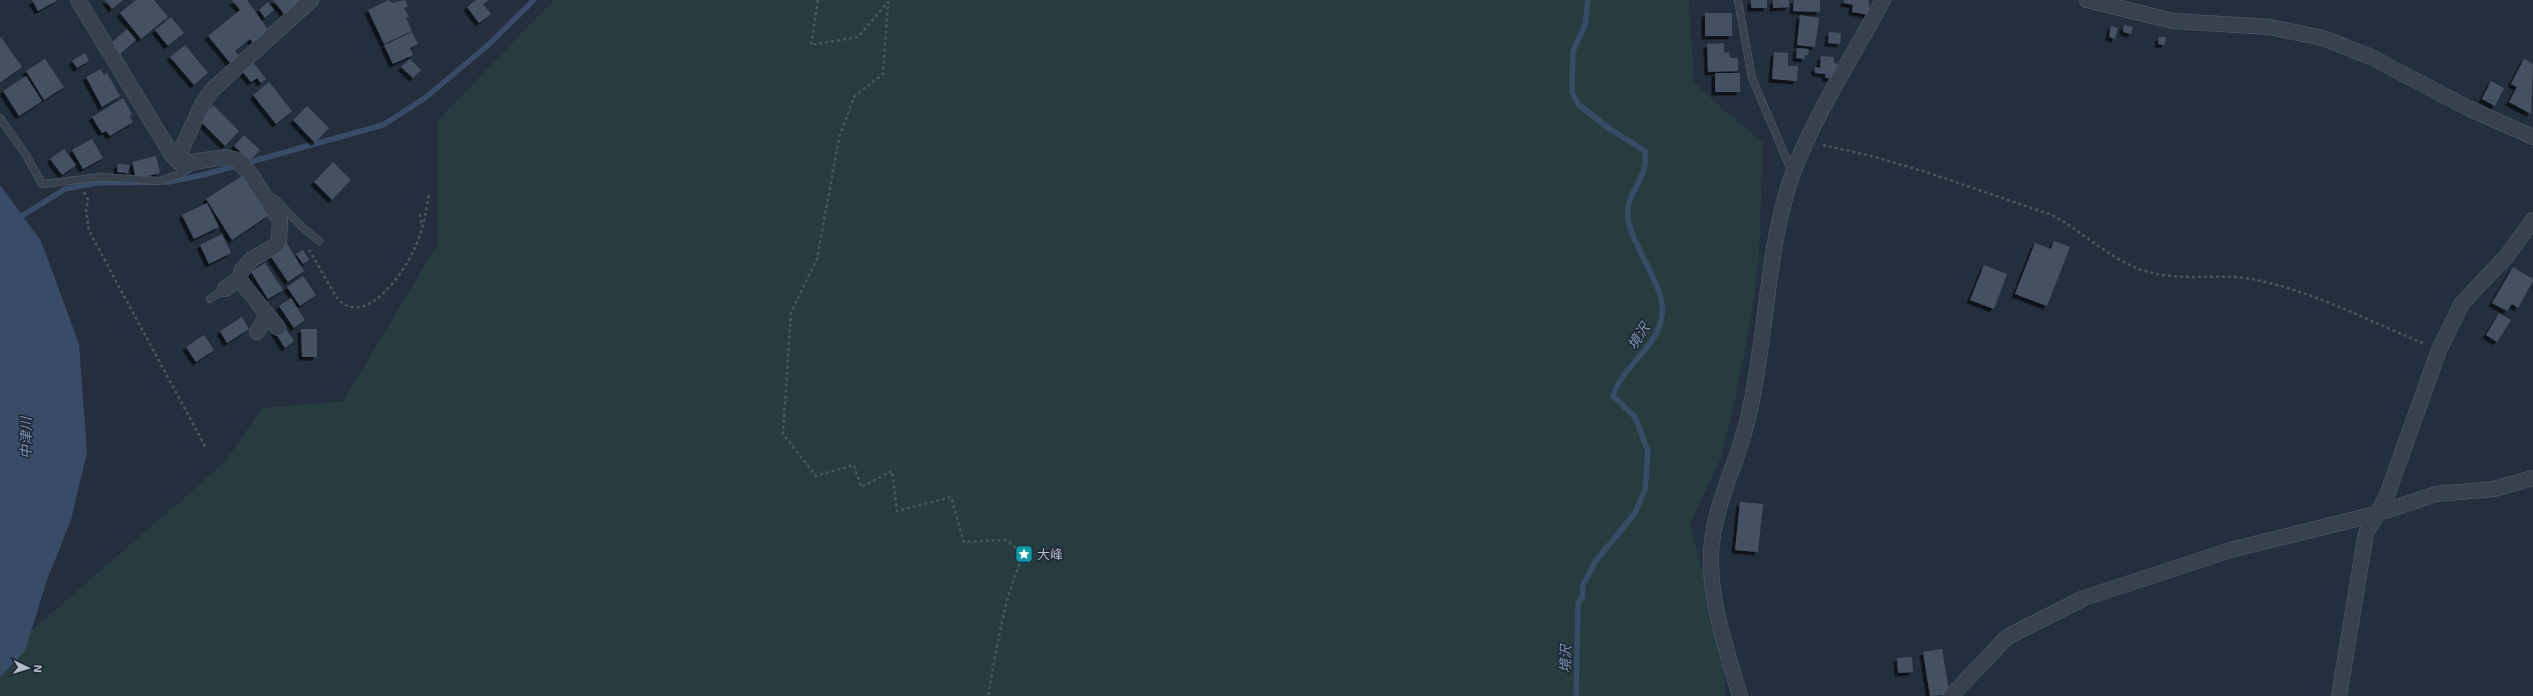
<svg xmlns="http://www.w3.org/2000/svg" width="2533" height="696" font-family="'Exo 2','Noto Sans JP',sans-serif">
<defs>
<filter id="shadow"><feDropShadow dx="-3.5" dy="3.5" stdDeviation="0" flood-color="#0009"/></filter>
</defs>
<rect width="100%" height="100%" fill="#242f3e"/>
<path fill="#263c3f" d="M553,0h1136l5,83 69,60 -4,113 -8,64 -19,94 -12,45 -30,65 34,128 1,44h-1725v-38l225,-196 37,-54 81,-7 95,-157 -1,-122z"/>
<path fill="#394c67" d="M0,185l41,56 38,103 8,108 -16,68 -24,60 -22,71 -25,26z"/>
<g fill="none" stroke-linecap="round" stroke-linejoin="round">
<path stroke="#394c67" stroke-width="5.5" d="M17,219l48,-30 32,-6 71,-1 35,-7 180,-50 42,-27 62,-52 47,-46
M1576,696l2,-93 4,-5 1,-13 12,-23 40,-49 10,-23 3,-39 -13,-34 -22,-21c9,-29 40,-45 48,-75 9,-31 -28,-71 -33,-101 -3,-24 11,-32 16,-51 2,-5 1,-12 1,-18l-37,-23 -30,-24 -6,-12 1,-41 12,-26 3,-25"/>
</g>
<path fill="#455162" filter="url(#shadow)" d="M32,0h24v1l-18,10z
M105,0h18l-11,9z
M136,0h18l14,17 -27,22 -21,-26z
M232,0h15l22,31 -15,13 -4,-5 -15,12 5,6 -9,7 -23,-28 32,-26z
M273,0h28l-17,14z
M389,0l3,3 13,-3 3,6 -4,2 5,9 -3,1 6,13 -28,13 -16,-34z
M476,0h13l-6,4 8,10 -12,9 -12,-16z
M1751,0h16v8h-16z
M1773,0h16v7l-16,1z
M1794,0h26v12l-27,-1z
M1844,0h25v15l-17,-3 1,-7 -9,-2z
M268,2l6,8 -9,8 -6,-8z
M1705,13h27v23h-27z
M1800,15l19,3 -4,29 -18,-2z
M171,17l13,16 -16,13 -13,-16z
M2124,25l9,2 -2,7 -8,-2z
M2111,26l7,2 -3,11 -6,-2z
M127,29l9,11 -16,14 -9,-11z
M412,32l6,12 -8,4 3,7 -20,9 -9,-19z
M1829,32l12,1 -1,11 -12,-1z
M1,37l21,30 -22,16v-45z
M2159,37h7l-1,8 -7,-1z
M1724,43v10l5,-1 1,6h8v13l-30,1 -1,-28z
M185,45l23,28 -14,12 -24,-28z
M1797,48l12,1 -1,6h-3v4l-9,-1z
M1774,52l14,1v13h10l-1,15 -25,-2z
M85,53l4,8 -12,7 -5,-7z
M1821,56l13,1v6l4,1 -8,15 -5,-2v-3l-10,-1v-6l5,1z
M45,59l19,28 -20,13 -18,-29z
M410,59l11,11 -8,8 -12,-11z
M2524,59l9,5 -2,50 -22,-12 8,-15 -6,-3z
M252,61l14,18 -5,4 -4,-5 -6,4 -10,-12z
M101,69l3,6 3,-2 13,23 -18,11 -16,-30z
M1715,73h25v19h-25z
M26,76l16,25 -23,15 -16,-25z
M2491,81l13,7 -9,18 -13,-7z
M269,82l23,29 -16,13 -23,-29z
M123,98l9,16 -3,2 4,6 -23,14 -4,-5 -4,2 -10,-16z
M213,105l26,26 -14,15 -26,-26z
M307,106l22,22 -14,15 -22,-23z
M244,135l16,15 -10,11 -16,-15z
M92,139l11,19 -20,11 -11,-19z
M64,149l12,16 -14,10 -12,-16z
M156,156l4,17 -24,6 -4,-17z
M333,162l18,18 -19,20 -18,-18z
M118,164l12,1 -2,8 -11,-1z
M242,176l27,39 -37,25 -26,-41z
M207,203l12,24 -25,12 -12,-24z
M222,234l9,19 -22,11 -9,-19z
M2054,241l16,6 -23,59 -32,-12 20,-51 16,6z
M286,242l18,29 -16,11 -19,-28z
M303,250l6,10 -6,4 -7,-10z
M265,263l18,27 -15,9 -17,-27z
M1984,265l23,9 -13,35 -24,-9z
M2513,267l20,12v2l-15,27 -6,-4 -5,7 -15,-8z
M303,276l13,19 -16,11 -13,-19z
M291,298l14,22 -11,8 -15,-22z
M2499,313l12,7 -14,22 -11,-7z
M242,317l7,12 -22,14 -7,-12z
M283,325l11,16 -9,7 -11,-17z
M301,329h16v28h-15z
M204,335l10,15 -18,12 -10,-15z
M1740,502l23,2 -5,48 -23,-2z
M1942,649l7,42 -4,4 -15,1 -7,-44z
M1912,657l1,15 -15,1 -1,-15z"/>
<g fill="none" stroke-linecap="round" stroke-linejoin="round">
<defs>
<path id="service" d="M1738,0l14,78 40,94
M0,118l26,37 16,29 60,-7 57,4 22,-7 3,-7
M267,200l8,-1 27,28 17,14
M210,299l15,-10"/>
<path id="minor" d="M78,0l94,155 12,12 -3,-17 22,-47 9,-13 99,-90
M2087,0l86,21 97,6 53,11 48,19 97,51 65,29
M184,167l8,-5 34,-5 11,3 15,16 28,45 -1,20 -4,5 -23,13 -10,11 -3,9 -14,10
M239,279l39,49
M257,332l10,-17
M1740,696c-13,-46 -31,-95 -29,-143 2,-47 27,-90 37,-135 19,-78 18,-171 45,-245 22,-59 60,-117 90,-173
M1951,696l56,-59 77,-39 150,-49 142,-35 60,-20 58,-5 39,-11
M2339,696l27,-163 20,-35 53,-148 23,-47 44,-46 27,-37"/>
</defs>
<use href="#service" stroke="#565f6c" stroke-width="8"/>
<use href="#minor" stroke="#565f6c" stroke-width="16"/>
<path stroke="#44595c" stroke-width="2.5" stroke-dasharray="3 3" stroke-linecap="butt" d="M818,0l-7,45 47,-8 30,-35 -5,72 -29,23 -15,41 -22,121 -26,53 -8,122 33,42 38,-11 7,22 31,-16 5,40 54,-14 13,45 42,-2 18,14c-21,45 -27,94 -36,142
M1823,145l52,12 54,16 123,42c32,17 58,45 93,56 35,11 71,2 106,8 60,11 118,42 174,65
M84,192l4,8 -2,10 3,21 117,217
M420,214l1,8 2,1
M309,250c8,11 25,47 32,52 27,22 62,-29 72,-50 9,-18 13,-39 16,-59"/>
<use href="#service" stroke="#38414e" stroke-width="7"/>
<use href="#minor" stroke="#38414e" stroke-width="15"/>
</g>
<defs>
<symbol id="sight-square" viewBox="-11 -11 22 22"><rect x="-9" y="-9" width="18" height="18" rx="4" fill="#0f9aa8" stroke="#1d2633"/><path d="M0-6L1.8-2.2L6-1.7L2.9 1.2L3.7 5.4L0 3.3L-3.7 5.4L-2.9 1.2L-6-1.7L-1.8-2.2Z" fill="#fff"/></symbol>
</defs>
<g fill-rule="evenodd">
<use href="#sight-square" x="1014" y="544" width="20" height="20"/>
</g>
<g text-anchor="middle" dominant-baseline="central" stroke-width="3" stroke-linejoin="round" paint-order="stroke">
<g font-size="13" fill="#b4bcc9" stroke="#1d2633" text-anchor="start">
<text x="1037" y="554">大峰</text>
</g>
<g font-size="14" font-style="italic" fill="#7c92b1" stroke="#1d2633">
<text transform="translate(1638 336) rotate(-56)">境沢</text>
<text transform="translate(25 438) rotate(-90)">中津川</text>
<text transform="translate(1565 659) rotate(-88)">境沢</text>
</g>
</g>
<g transform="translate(28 668) rotate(94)" stroke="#1d2633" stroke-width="3" paint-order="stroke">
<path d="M0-3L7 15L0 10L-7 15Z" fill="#b4bcc9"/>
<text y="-6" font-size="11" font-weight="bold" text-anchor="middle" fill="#b4bcc9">N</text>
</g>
</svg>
